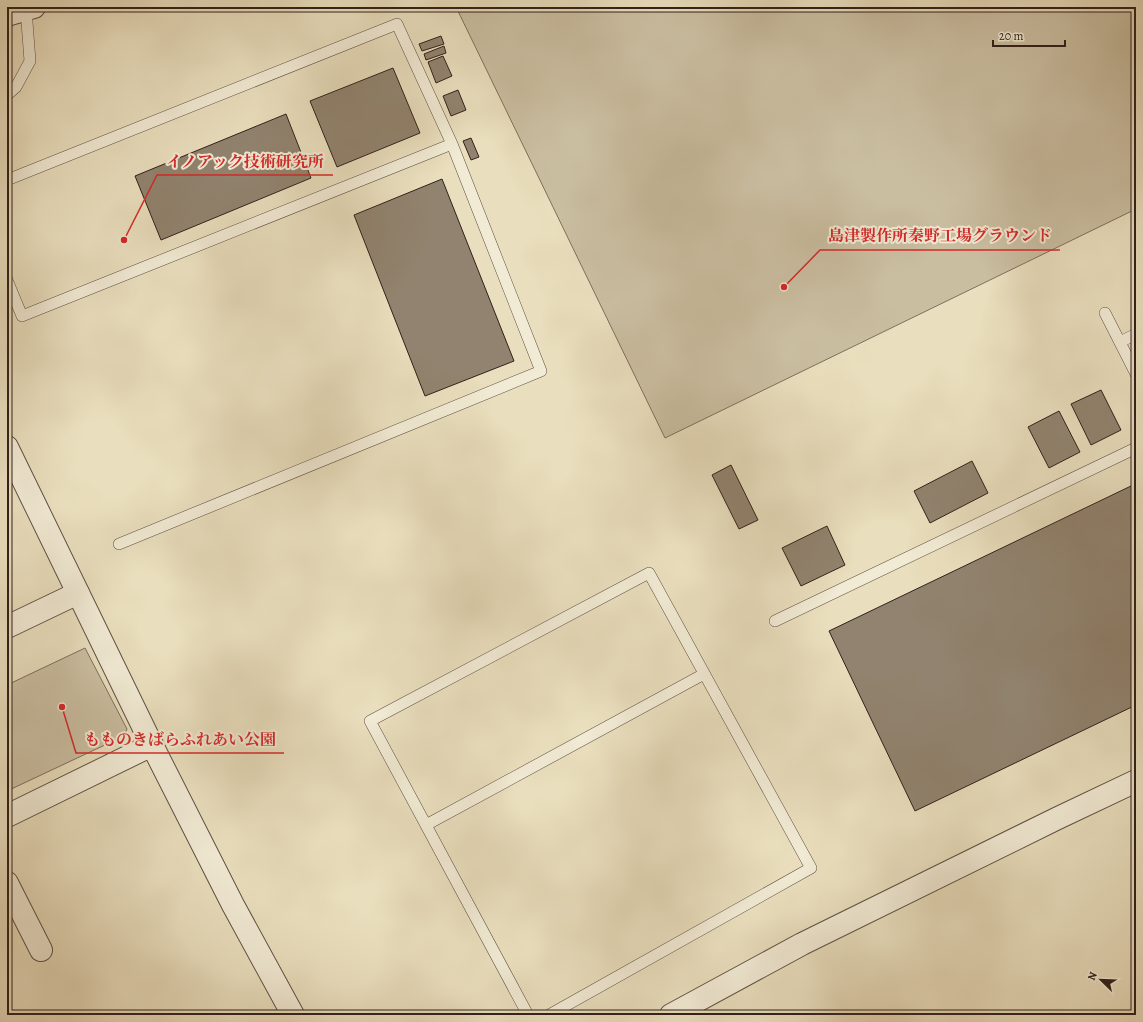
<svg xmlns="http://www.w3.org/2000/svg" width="1143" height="1022" font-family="Alegreya,'Noto Serif JP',serif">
<rect width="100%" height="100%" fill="#e9debd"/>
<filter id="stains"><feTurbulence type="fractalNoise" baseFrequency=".005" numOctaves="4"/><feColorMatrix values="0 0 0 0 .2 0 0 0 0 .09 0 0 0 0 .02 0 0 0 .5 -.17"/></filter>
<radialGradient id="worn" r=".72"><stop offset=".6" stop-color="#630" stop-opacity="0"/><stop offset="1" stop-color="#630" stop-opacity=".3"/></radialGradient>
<path fill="#cabea1" stroke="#7e6f5e" d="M456,7h680v202l-471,229z
M85,648l42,81 -3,7 -117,55v-106z"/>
<path fill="#91836f" stroke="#31201a" d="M441,36l3,8 -22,7 -3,-7z
M444,46l2,7 -20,7 -2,-6z
M443,56l9,20 -16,7 -8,-21z
M393,68l27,65 -83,34 -27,-66z
M458,90l8,20 -15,6 -8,-20z
M286,114l25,64 -150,62 -26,-64z
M471,138l8,19 -8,3 -8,-19z
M442,179l72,182 -89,35 -71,-181z
M1101,390l20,40 -30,15 -20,-41z
M1059,411l21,41 -31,16 -21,-41z
M972,461l16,32 -58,30 -16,-32z
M731,465l27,55 -19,9 -27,-54z
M1131,486l5,12v207l-221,106 -86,-180z
M827,526l18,39 -44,21 -19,-38z"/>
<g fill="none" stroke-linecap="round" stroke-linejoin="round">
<defs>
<path id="service" d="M7,95l9,-8 14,-26 -4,-52
M7,180l390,-156 55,120 89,227 -422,173
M7,280l15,36 430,-172
M1105,313l31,61
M1120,342l16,-8
M775,621l361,-173
M426,825l278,-151
M528,1015l-158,-294 279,-148 162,295 -262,147"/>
<path id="minor" d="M7,627l71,-34
M7,816l145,-71
M7,883l34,67"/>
<path id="tertiary" d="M7,15l27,-8
M7,447l145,298 81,160 60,110
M671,1015l131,-71 256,-126 78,-37"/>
</defs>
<use href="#service" stroke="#5f5043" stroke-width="12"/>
<use href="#minor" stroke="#5f5043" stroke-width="24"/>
<use href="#tertiary" stroke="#5f5043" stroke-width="24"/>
<use href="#service" stroke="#f1ead4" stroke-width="11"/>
<use href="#minor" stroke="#f1ead4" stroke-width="22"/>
<use href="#tertiary" stroke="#f1ead4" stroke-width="22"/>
</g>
<path fill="none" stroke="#d62828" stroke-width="1.5" d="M124 240L157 175H333M784 287L820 250H1060M62 707L76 753H284"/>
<g fill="#d62828" stroke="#f1ead4" stroke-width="1.5">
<circle cx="124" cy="240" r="4"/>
<circle cx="784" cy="287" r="4"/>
<circle cx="62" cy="707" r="4"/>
</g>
<g font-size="16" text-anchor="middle" font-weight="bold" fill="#d62828" stroke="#f1ead4" stroke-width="4" stroke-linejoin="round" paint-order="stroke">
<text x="245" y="167">イノアック技術研究所</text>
<text x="940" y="241">島津製作所秦野工場グラウンド</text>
<text x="180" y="745">もものきばらふれあい公園</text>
</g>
<rect width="1143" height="1022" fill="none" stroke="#e9debd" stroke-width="24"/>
<rect x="8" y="8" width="1127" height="1006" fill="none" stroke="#31201a" stroke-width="2"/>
<rect x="12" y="12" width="1119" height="998" fill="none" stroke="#31201a"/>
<g transform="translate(1101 980) rotate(293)" stroke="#f1ead4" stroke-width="3" paint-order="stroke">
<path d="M0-3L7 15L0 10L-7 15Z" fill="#31201a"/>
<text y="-6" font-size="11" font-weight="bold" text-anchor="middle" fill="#31201a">N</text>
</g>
<path d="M993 40v6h72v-6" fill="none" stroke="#31201a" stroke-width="2"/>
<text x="999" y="40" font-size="12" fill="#31201a" stroke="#f1ead4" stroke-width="3" paint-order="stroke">20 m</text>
<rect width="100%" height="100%" filter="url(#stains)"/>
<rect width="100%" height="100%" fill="url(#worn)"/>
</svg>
